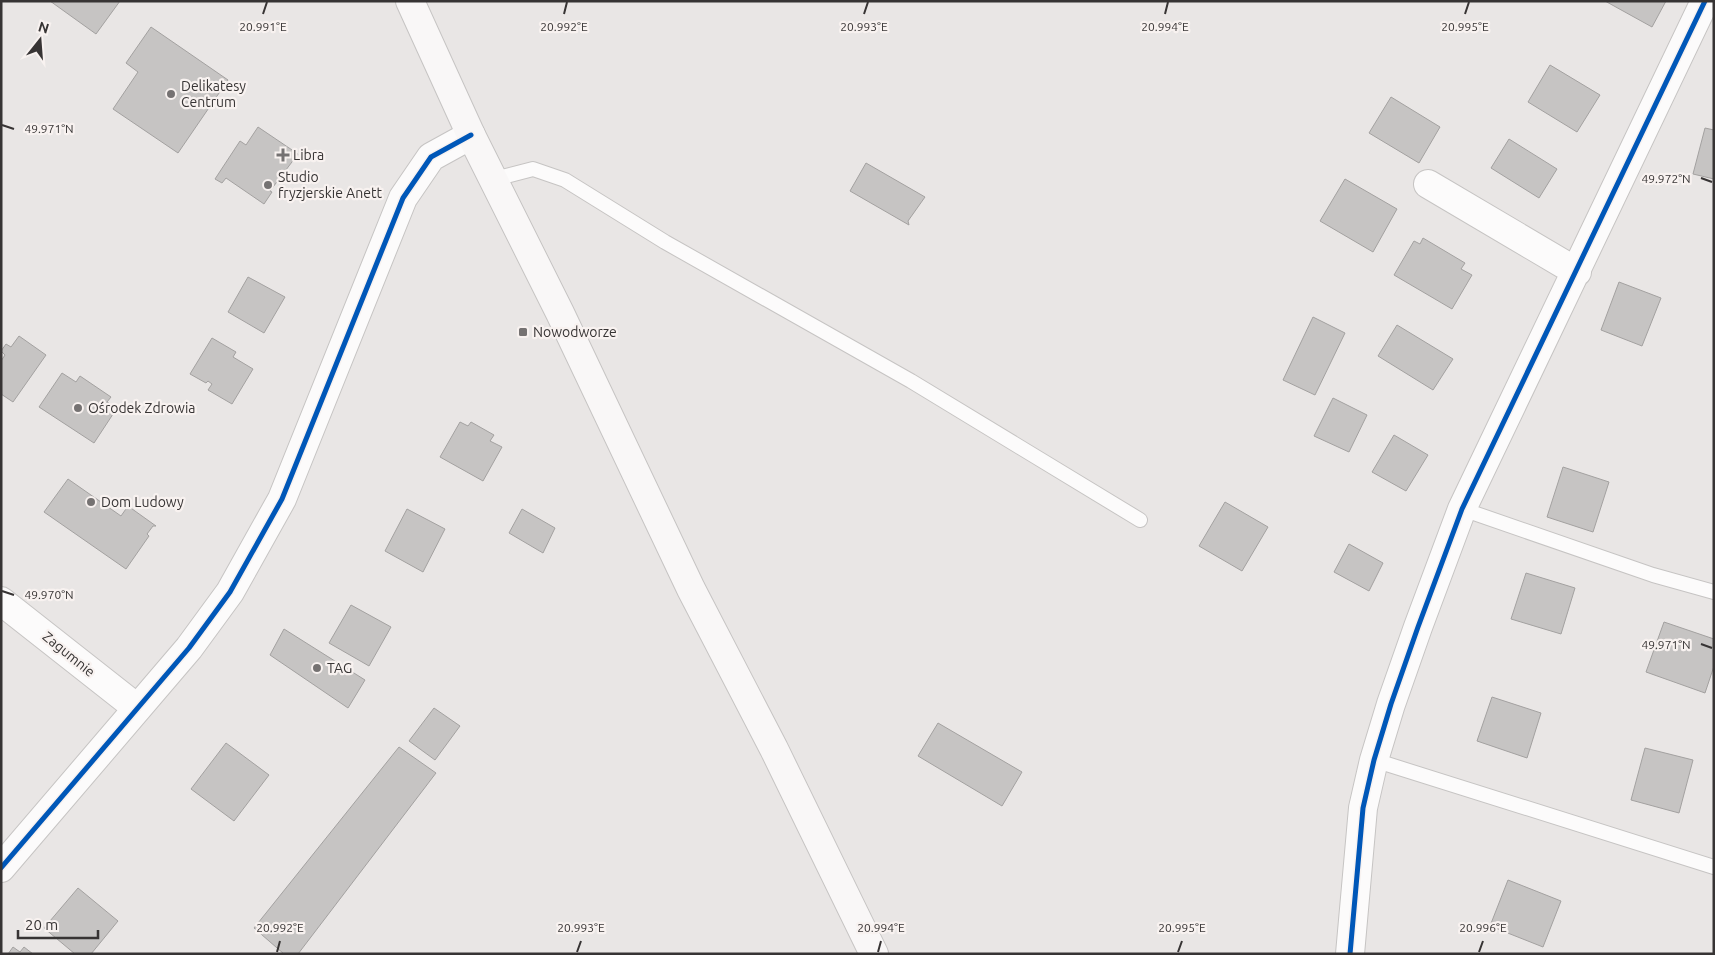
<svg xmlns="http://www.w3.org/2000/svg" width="1715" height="955" font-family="Ubuntu,sans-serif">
<rect width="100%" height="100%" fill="#e9e6e5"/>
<path fill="#c6c4c3" stroke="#a3a1a0" d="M50,1h70l-24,33z
M1605,1h61l-14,26z
M151,27l77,53 -50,73 -65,-44 25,-37 -12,-9z
M1550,65l50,30 -23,37 -49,-30z
M1391,97l49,30 -21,36 -50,-30z
M258,127l40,27 -28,37 2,1 -8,12 -38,-26 -4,5 -7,-4 25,-38 6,4z
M1705,128l9,2v49l-21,-5z
M1509,139l48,30 -18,29 -48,-30z
M866,163l59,34 -17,24 1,4 -59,-34z
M1345,179l52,30 -24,43 -53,-31z
M1423,238l42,25 -4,6 11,6 -20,34 -58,-34 20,-34 6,3z
M248,277l37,20 -21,36 -36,-21z
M1619,282l42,16 -19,48 -41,-16z
M1313,317l32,16 -30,62 -32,-15z
M1397,325l56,34 -20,31 -55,-34z
M19,336l27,19 -33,47 -12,-8v-33l4,-6 -4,-4 5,-7 5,3z
M212,338l24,14 -3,5 20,12 -21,35 -24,-14 4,-6 -4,-3 -2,2 -16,-9z
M62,373l14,9 4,-6 31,21 -4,5 10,6 -23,35 -55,-36z
M1333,398l34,17 -18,37 -35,-16z
M460,422l8,4 3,-4 23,13 -4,6 12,6 -19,34 -43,-24z
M1394,435l34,20 -22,36 -34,-19z
M1563,467l46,15 -16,50 -46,-15z
M68,479l53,37 7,-10 28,20h-3l-6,8 2,2 -23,33 -82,-57z
M1225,502l43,25 -26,44 -43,-25z
M407,509l38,20 -22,43 -38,-21z
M522,509l33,19 -12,25 -34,-20z
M1349,544l34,19 -14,28 -35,-19z
M1526,573l49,15 -14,46 -50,-15z
M351,605l40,22 -22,39 -40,-23z
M1664,622l50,17v27l-9,27 -59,-21z
M284,629l81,51 -17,28 -78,-53z
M1492,697l49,16 -14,45 -50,-17z
M434,708l26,18 -25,34 -26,-19z
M938,723l84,49 -20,34 -84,-50z
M226,743l43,32 -35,46 -43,-32z
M399,747l37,26 -138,181h-14l-30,-26z
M1645,748l48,12 -14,53 -48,-13z
M1508,880l53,21 -18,46 -53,-21z
M78,888l40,33 -27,33h-16l-31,-26z
M13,947l7,5 4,-5 9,7h-25z"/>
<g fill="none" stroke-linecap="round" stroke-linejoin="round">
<defs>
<path id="service" d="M494,179l39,-10 32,11 100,62 246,139 229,139
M1462,509l191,66 61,17
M1374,760l340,107"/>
<path id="minor" d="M1428,184l149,88
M1,601l136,107
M1350,954l13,-146 11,-48 17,-56 27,-77 44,-118 243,-508"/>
<path id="tertiary" d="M1,868l188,-220 41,-56 52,-93 121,-301 28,-41 40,-22"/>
<path id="secondary" d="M410,1l61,134 89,178 131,276 83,160 100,205"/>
</defs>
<use href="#service" stroke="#c6c4c3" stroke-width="16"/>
<use href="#minor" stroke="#c6c4c3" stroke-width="30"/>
<use href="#tertiary" stroke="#c6c4c3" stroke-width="30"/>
<use href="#secondary" stroke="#c6c4c3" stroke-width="30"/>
<use href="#service" stroke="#fcfbfb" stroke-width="14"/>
<use href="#minor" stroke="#fcfbfb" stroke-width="28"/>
<use href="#tertiary" stroke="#fcfbfb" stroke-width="28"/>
<use href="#secondary" stroke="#f9f7f7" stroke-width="28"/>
<defs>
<path id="cycleway" d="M1,868l188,-220 41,-56 52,-93 121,-301 28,-41 40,-22
M1350,954l13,-146 11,-48 17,-56 27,-77 44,-118 243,-508"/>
</defs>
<use href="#cycleway" stroke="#f8f2f0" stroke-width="8"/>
<use href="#cycleway" stroke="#0057b8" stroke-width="5"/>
</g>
<path fill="none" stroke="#373434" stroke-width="2" d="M263,14l4,-12M564,14l3,-12M864,14l4,-12M1165,14l3,-12M1465,14l4,-12M2,125l12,4M1701,178l11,4M2,591l12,4M1701,644l11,4M277,952l3,-11M577,952l4,-11M878,952l3,-11M1178,952l4,-11M1479,952l4,-11"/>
<g fill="#757272" stroke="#f8f2f0" stroke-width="2">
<circle cx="171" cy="94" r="5"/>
<path d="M280.5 147.5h5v5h5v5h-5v5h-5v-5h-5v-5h5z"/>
<circle cx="268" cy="185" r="5"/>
<rect x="518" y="327" width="10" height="10" rx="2.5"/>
<circle cx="78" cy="408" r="5"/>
<circle cx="91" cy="502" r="5"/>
<circle cx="317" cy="668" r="5"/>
</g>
<g text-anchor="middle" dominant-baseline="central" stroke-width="4.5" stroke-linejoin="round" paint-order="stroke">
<g font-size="14" fill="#373434" stroke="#f8f2f0" text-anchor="start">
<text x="181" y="86">Delikatesy<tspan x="181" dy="16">Centrum</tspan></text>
<text x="293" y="155">Libra</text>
<text x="278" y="177">Studio<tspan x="278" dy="16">fryzjerskie Anett</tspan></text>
<text x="533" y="332">Nowodworze</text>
<text x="88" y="408">Ośrodek Zdrowia</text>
<text x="101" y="502">Dom Ludowy</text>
<text x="327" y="668">TAG</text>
</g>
<g font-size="14" fill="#373434" stroke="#f8f2f0">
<text transform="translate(69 654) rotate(39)">Zagumnie</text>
</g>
</g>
<g font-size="12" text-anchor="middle" fill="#373434" stroke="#f8f2f0" stroke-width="4.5" stroke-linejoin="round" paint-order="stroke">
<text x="263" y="31">20.991°E</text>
<text x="564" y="31">20.992°E</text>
<text x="864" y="31">20.993°E</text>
<text x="1165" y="31">20.994°E</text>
<text x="1465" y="31">20.995°E</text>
<text x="49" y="133">49.971°N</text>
<text x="1666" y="183">49.972°N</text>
<text x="49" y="599">49.970°N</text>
<text x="1666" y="649">49.971°N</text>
<text x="280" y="932">20.992°E</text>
<text x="581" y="932">20.993°E</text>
<text x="881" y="932">20.994°E</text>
<text x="1182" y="932">20.995°E</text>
<text x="1483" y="932">20.996°E</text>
</g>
<rect width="1715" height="955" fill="none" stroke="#373434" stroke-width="5"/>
<g transform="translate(40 40) rotate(17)" stroke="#f8f2f0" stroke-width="4" paint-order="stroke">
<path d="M0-4L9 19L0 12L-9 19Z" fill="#373434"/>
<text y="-8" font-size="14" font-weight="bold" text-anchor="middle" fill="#373434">N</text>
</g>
<path d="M18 930v8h80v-8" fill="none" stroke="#373434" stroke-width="2.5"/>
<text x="25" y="930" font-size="15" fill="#373434" stroke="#f8f2f0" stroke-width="4" paint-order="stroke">20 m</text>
</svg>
